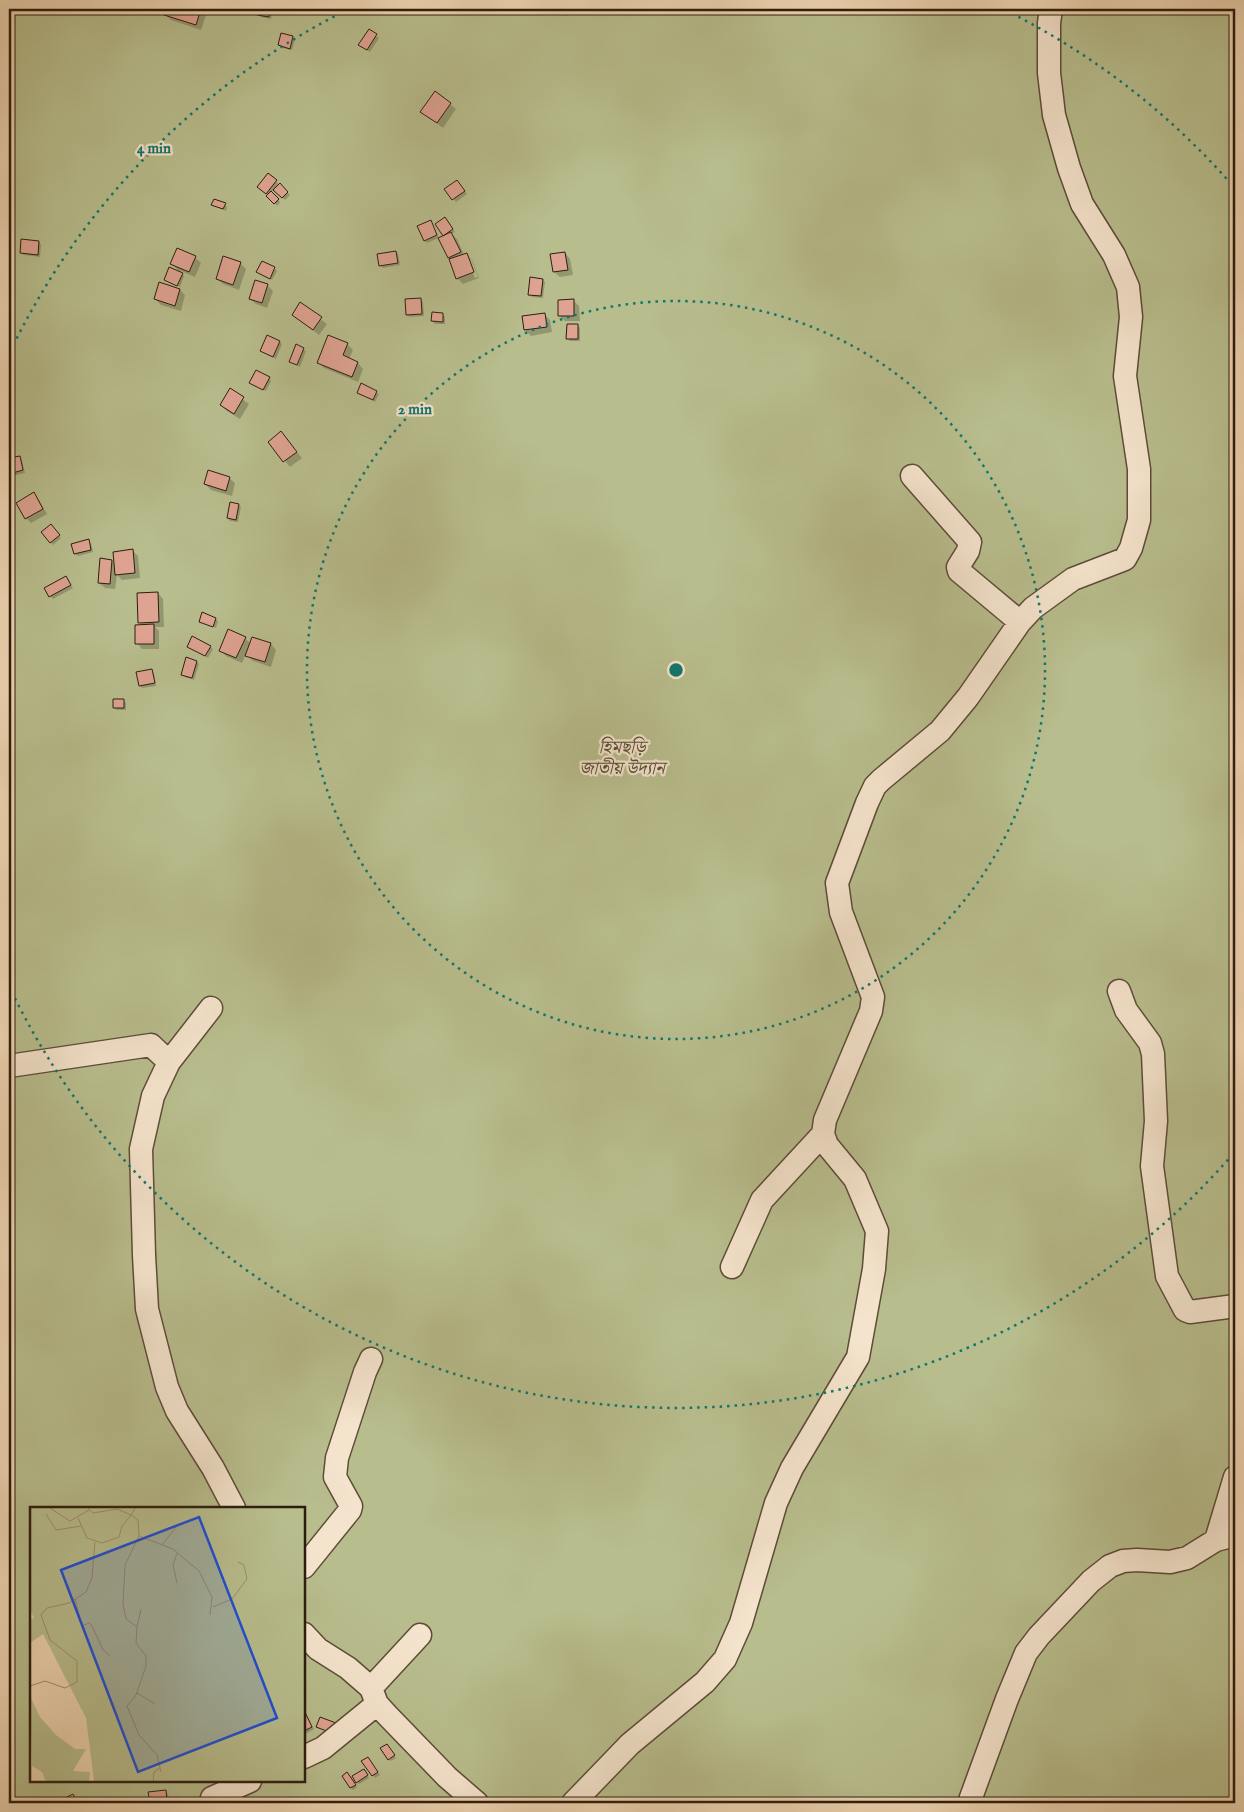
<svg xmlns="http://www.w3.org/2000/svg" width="1244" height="1812" font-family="'IM FELL English','Noto Serif Bengali',serif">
<rect width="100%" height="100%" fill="#efd5b2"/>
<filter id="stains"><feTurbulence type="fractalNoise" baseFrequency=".004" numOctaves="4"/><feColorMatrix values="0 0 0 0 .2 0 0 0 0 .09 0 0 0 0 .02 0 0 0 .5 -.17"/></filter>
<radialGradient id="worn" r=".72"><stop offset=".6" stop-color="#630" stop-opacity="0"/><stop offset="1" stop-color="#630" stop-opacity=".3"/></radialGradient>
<path fill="#b8bd8d" stroke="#726e4e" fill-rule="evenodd" d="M9,9h1226v1794h-1226zM31,1508h273v273h-273z"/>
<path fill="#0003" fill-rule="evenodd" d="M167,9l34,1 5,5 -5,15 -30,-10 -6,-6z
M259,9h14l-2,10 -10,-2 -3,-3z
M556,9h16l-5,7z
M661,9h14l-2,5z
M733,9h9l-1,3z
M369,31l10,7 -9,14 -8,-5z
M292,38l3,2 -3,10 -10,-2 -2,-3z
M450,104l6,5 -13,19 -21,-16z
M269,175l21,20 -5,5 -11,-11 -3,4 9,9 -3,4 -8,-11 -8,-6z
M460,184l7,10 -11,8 -10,-13z
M213,205h12l2,2 -1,4z
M430,221l9,17 -12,5 -2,-3z
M448,221l7,11 -4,2 6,5 7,16 2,-1 6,6 7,18 -16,6 -6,-6 -17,-39 5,-3 -1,-1zM468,259h3l7,18 -3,1z
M39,242l2,3 -1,12 -16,-2 -3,-2z
M177,250l18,7 6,6 -6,14 -16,-7 5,6 -4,11 -15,-7 16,-7 -9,-9z
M396,252l2,2 2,11 -17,3 -3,-3z
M565,253l5,6 3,16 -13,2 -6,-5z
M240,263l6,6 -7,21 -16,-6 -6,-5z
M274,268l3,3 -5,9 -14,-8z
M543,280l2,2 -2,16 -11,-1 -3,-3z
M267,285l6,6 -6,17 -11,-4 -6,-5z
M180,290l5,5 -4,16 -20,-6 -6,-6z
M421,299l2,3 1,14 -14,1 -3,-2z
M574,301l5,5 1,15h-15l-5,-5z
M301,304l26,20 -8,11 -26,-20z
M443,314l2,3v7h-10l-3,-3z
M544,314l6,6 2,12 -21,4 -6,-6z
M578,325l2,3v13h-10l-2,-2z
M280,342l2,2 -6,15 -15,-8z
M347,344l6,6 -4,9 9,4 5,6 -5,13 -34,-14 -6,-6z
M297,346l9,5 -6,16 -10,-5z
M269,378l2,3 -5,10 -13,-6z
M9,381l2,2 -1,7h-1z
M230,390l19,14 -9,15 -13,-8 -6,-6z
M376,392l3,2 -4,8 -16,-9z
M281,433l21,25 -12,9 -21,-25z
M20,457l2,3 3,13 -13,3 -3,-6v-10z
M229,478l6,5 -3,13 -21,-6 -6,-6z
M33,494l6,6 8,14 -16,9 -5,-5z
M238,505l3,2 -3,15 -8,-1 -2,-3z
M53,528l8,10 -8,7 -10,-13z
M88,541l3,2 2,9 -15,4 -3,-2z
M132,550l6,6 2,22 -18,2 -5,-5 -2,14 -10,-1 -6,-5 13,-22 3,3z
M66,578l7,10 -20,11 -3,-3z
M158,593l5,6 1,28h-9l4,4v18h-17l-5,-6 6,-17 -3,-4z
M216,619l2,2 -2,7 -16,-7z
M245,638l6,6 2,-6 18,6 5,6 -5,17 -18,-6 -7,-7 -4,9 -16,-7 -6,-6z
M188,646l22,1 3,2 -5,9z
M197,662l2,2 -5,16 -9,-3 -3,-3z
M151,671l3,2 2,13 -14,2 -2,-2z
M123,700l3,3v7h-9l-3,-2z
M304,1711l10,18 -10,6z
M387,1745l9,13 -5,3 -2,-2z
M363,1761h7l10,14 -5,3z
M366,1773l3,5 -10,6 -2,-2z
M350,1776l7,11 -4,3 -2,-2z
M212,1781h23l-15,9z
M165,1791l3,3 1,9h-18z
M452,1797l8,6h-14z"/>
<path fill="#dfa392" stroke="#2c1e0f" d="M166,9h35l-5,16 -32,-10z
M258,9h12l-1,8 -12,-2z
M369,29l8,5 -10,16 -9,-5z
M281,33l12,3 -3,13 -12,-4z
M435,91l16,12 -14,20 -17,-11z
M268,173l9,7 -11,14 -9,-7z
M457,180l8,11 -13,9 -8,-11z
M280,183l8,9 -6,6 -9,-8z
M271,191l8,8 -5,5 -8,-8z
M214,199l12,4 -3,6 -12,-4z
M445,217l8,12 -10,7 -8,-12z
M431,220l6,15 -13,6 -7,-15z
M451,232l10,20 -13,6 -10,-20z
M21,239l18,2 -1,14 -18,-2z
M177,248l19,8 -7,16 -19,-8z
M396,251l2,12 -19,3 -2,-12z
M565,252l3,18 -15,2 -3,-18z
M467,253l7,19 -18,7 -7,-20z
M223,256l18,6 -8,23 -17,-6z
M262,261l13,6 -5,12 -14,-7z
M169,267l14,6 -6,13 -13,-6z
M530,277l13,2 -2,17 -13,-1z
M255,280l13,4 -6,19 -13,-4z
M159,282l21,7 -5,17 -21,-7z
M421,298l1,16 -16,1 -1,-16z
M574,299v17h-16v-16z
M300,302l22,15 -9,13 -21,-15z
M432,312l11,1v9l-12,-1z
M545,313l2,14 -23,3 -2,-14z
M567,324h11v15h-12z
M267,335l13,6 -7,16 -13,-6z
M328,335l20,8 -5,12 15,7 -6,15 -35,-14z
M296,344l8,4 -7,17 -8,-3z
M256,370l14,7 -7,13 -14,-7z
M361,383l16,8 -4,9 -16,-7z
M230,388l14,9 -10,17 -14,-9z
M281,431l16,21 -14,10 -15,-20z
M20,456l3,14 -14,4v-16z
M208,470l22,7 -4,14 -22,-7z
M34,492l9,17 -18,10 -9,-16z
M230,502l9,2 -3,16 -9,-2z
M51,524l9,11 -10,8 -9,-11z
M89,539l2,11 -17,4 -3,-10z
M133,549l2,24 -20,2 -2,-23z
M100,558l12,2 -2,24 -12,-1z
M66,576l5,9 -22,12 -5,-9z
M158,592l1,30 -21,1 -1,-30z
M202,612l14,6 -3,9 -14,-5z
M154,624v20h-19v-19z
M228,629l18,8 -10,21 -17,-7z
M192,636l19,10 -6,10 -18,-9z
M252,637l19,6 -6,19 -20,-6z
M186,657l11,4 -5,17 -11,-3z
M152,669l3,14 -16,3 -3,-14z
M113,699h11v9h-11z
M304,1710l8,17 -8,4z
M320,1717l16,6 -4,10 -16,-6z
M387,1744l8,11 -7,5 -8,-12z
M368,1757l10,15 -6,4 -11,-15z
M364,1769l4,6 -12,8 -4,-7z
M347,1772l9,13 -6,3 -8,-12z
M166,1790l1,11 -17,2 -2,-11z
M73,1794l5,9h-13l-2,-4z"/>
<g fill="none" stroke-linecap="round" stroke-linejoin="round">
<defs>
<path id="minor" d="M912,476l58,66 -2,9 -10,16 1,4 61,51
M1119,991l7,19 24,33 3,11 3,67 -4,45 15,110 18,34 5,2 45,-6
M211,1008l-42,54 -16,34 -12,53 3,106 3,54 20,78 10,24 36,57 21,40
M9,1066l142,-21 18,17
M732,1267l30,-67 61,-66
M1216,1540l19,-63
M304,1567l46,-57 1,-4 -16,-29 2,-19 28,-86 6,-13
M304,1634l14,15 30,19 23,20 6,16 10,11 60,62 30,26
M371,1688l49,-53
M304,1757l19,-9 54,-44
M212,1798l38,-17
M573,1803l57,-59 75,-62 20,-23 16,-36 35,-120 16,-35 66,-111 16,-88 3,-38 -22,-52 -28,-34 -4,-11 2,-14 46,-109 2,-14 -32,-85 -4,-29 30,-80 8,-17 6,-6 59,-49 28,-34 52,-75 13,-14 40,-29 52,-20 6,-11 8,-28v-51l-14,-93 6,-59 -3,-30 -14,-32 -32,-51 -13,-36 -15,-53 -5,-42v-50l2,-14
M969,1803l38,-104 19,-46 13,-17 52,-55 19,-15 13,-5 14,-1 33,2 17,-4 29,-18 19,-5"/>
</defs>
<use href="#minor" stroke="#5d4c38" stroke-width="25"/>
<use href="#minor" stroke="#f5e4cd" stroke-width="22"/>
</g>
<g fill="none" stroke="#0f766e" stroke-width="2.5" stroke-dasharray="2.5 5">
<circle cx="676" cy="670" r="369"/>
<path d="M1233 1154A738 738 0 0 1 10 988M10 352A738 738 0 0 1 347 10M1005 10A738 738 0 0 1 1233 186"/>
</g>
<g text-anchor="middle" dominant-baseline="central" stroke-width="4.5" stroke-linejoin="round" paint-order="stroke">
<g font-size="18" font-style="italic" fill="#564e35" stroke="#f5e4cd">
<text x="622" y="748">হিমছড়ি<tspan x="622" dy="21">জাতীয় উদ্যান</tspan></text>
</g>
</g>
<g transform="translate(30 1507)">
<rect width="275" height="275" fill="#efd5b2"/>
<path d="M0,1h275v273h-211l-8,-63 -43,-84 -13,9 1,-24 3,-1 -4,-8zM0,189l10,21 16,18 19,14h11l-13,22 17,1 -1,9h-43l-4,-9 -10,-6z" fill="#b8bd8d"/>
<path fill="none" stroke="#a18c71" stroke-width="1" d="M20,1l20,13 19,-11M105,1l-4,7 7,5 1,16 34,13 26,22 13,26 -2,18M16,7l10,16 25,-4M48,11l9,20 15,5 17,-6 3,-11 9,-11 -14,-6 -24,4 -5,-5M109,29l-14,29 -2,39 3,15 11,8 -1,16 10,13v10l-10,29 -9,11 12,29 18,20 4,17M132,38l14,-18M147,46l-4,12 4,18M45,92l7,27 7,-3 3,3 11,24 7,6M183,100l19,-8 15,-20 -3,-14 -6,-3M107,120l4,-18M0,179l15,-5 20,7 12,-6v-21l-27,-21 -9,-25 6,-7 22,-5 17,-11 6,-14 3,-36M107,186l18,11M123,274l1,-9 6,-4"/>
<path fill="#1d4ed8" fill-opacity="0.15" stroke="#1d4ed8" stroke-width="2.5" d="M169,10l78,201 -139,54 -77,-202z"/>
<rect width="275" height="275" fill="none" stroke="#2c1e0f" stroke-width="2.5"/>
</g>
<circle cx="676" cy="670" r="8" fill="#0f766e" stroke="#f5e4cd" stroke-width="2.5"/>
<g font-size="15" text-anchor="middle" font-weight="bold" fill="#0f766e" stroke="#f5e4cd" stroke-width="4.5" stroke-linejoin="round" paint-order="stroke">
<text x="154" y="153">4 min</text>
<text x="415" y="414">2 min</text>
</g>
<rect width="1244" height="1812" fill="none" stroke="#efd5b2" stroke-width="30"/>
<rect x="10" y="10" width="1224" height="1792" fill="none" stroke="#2c1e0f" stroke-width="2.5"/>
<rect x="15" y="15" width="1214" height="1782" fill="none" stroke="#2c1e0f"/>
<rect width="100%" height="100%" filter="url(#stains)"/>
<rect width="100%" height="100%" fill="url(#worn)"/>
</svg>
